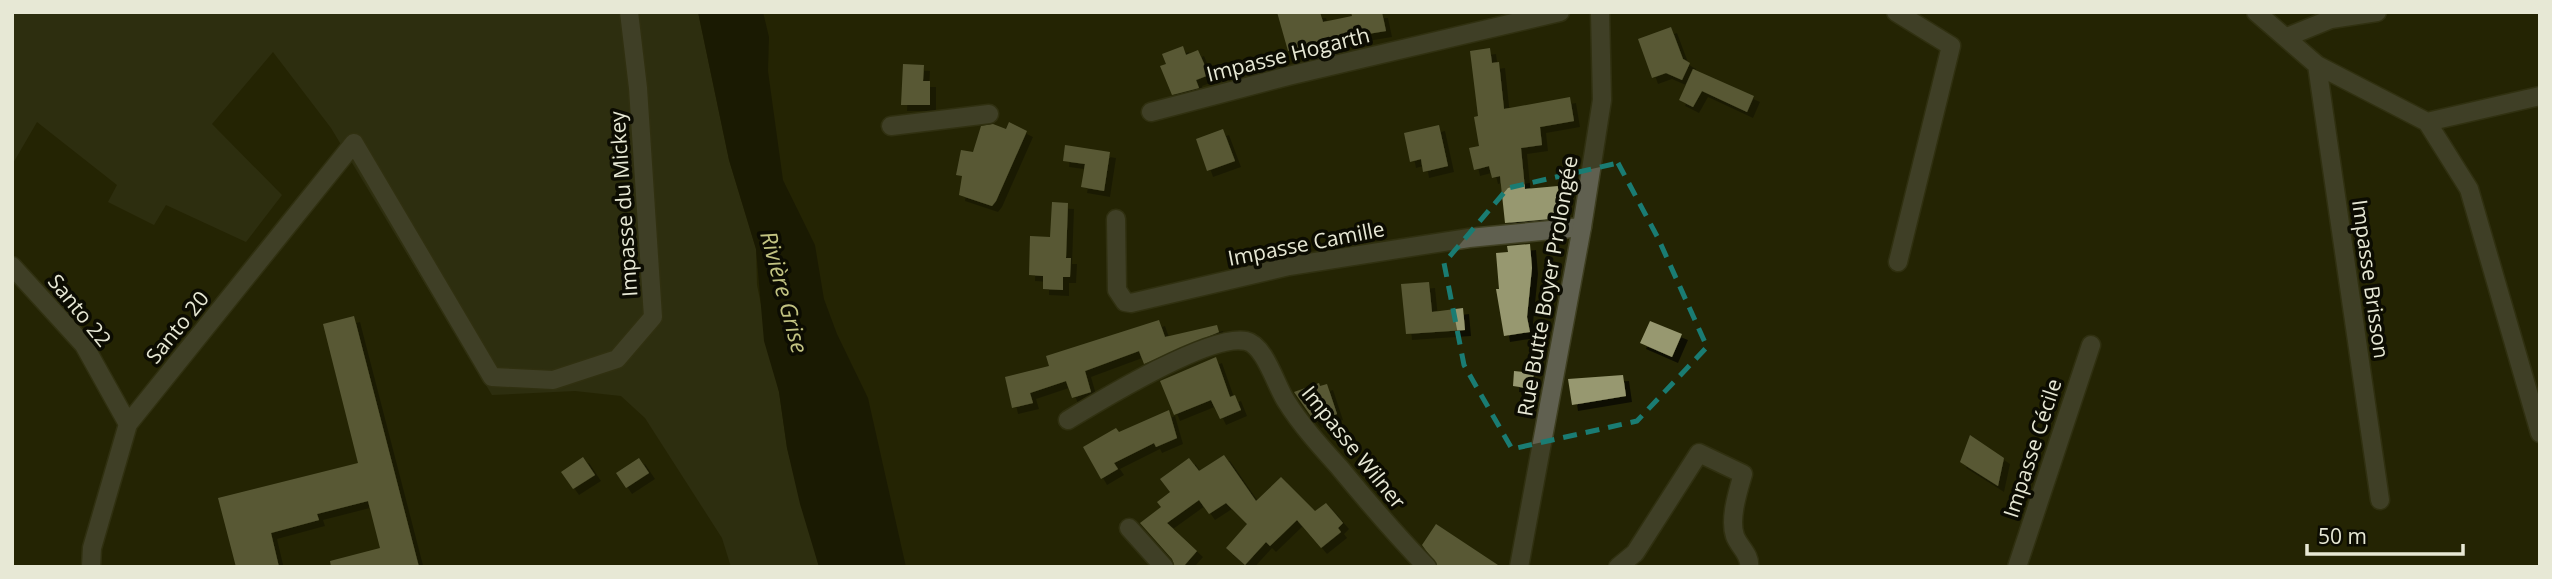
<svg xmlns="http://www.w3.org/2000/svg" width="2552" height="579" font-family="'Open Sans',sans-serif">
<defs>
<filter id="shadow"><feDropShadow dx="6" dy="6" stdDeviation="0" flood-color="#0009"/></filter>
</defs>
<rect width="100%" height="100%" fill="#242404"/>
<path fill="#393a1d" d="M12,12h686l31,148 27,89 1,36 22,107 8,56 32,119h-88l-9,-29 -77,-120 -24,-22 -46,-5 -83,4 -161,-267 -58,-76 -61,72 70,71 -36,47 -80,-37 -12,20 -46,-23 9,-17 -80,-63 -25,43z"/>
<path fill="#0f0e00" d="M698,12h65l6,25 -1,34 15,109 32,65 9,54 13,35 31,64 38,169h-87l-19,-63 -13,-56 -8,-56 -15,-51 -8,-92 -27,-89z"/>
<path fill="#979870" filter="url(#shadow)" d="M1277,12h43l3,10 29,-6 -1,-4h31l4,19 -61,10 -37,10z
M1671,27l12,32 7,4 -8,17 -16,-7 -14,5 -14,-39z
M1183,46l3,9 12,-5 11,25 -13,5 3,8 -27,7 -12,-29 6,-2 -4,-10z
M1490,48l2,15 7,-1 5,47 66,-12 4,24 -34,6 2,18 -21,3 4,41 33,-3 3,32 -56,5 -5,-47 -8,2 -3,-12 -15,4 -5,-22 10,-2 -5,-29 4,-1 -8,-65z
M903,64l21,1 -1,16h7v24h-29z
M1693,69l61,27 -7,16 -45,-21 -9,16 -14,-7z
M1009,122l18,9 -31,70 -4,5 -33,-11 3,-19 -6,-1 5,-25 12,2 8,-26 12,-2 13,5z
M1439,125l9,41 -25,6 -2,-13 -11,3 -6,-29z
M1223,129l12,32 -28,10 -11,-32z
M1065,145l45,7 -6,39 -23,-4 4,-23 -22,-3z
M1052,202l16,1 -2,55h5l-1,19h-7v13l-20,-1v-13l-14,-1 1,-39 20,1z
M1530,244l2,24 -5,49 3,15 -26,4 -8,-47h3l-3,-36 12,-1 -1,-6z
M1429,282l3,30 31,-4 2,22 -59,4 -5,-50z
M354,316l65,251h-88l-1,-6 50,-13 -12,-47 -51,13 2,6 -48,13 8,34h-43l-18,-69 140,-35 -35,-139z
M1159,320l6,17 52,-12 2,7 -75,32 -5,-13 -54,20 6,21 -19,6 -6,-17 -36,12 3,10 -21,5 -7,-31 44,-11 -3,-10z
M1650,321l32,13 -10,23 -32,-14z
M1216,357l14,40 5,-2 6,15 -21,9 -9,-19 -37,15 -14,-34z
M1514,371l20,2 -2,16 -19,-3z
M1623,375l3,21 -54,9 -4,-26z
M1319,383l1,3 7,-2 10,30 -22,8 -21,-30z
M1169,410l8,28 -21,9 -2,-4 -40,20 4,6 -17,10 -18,-32 33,-19 3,4z
M1970,435l34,23 -6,28 -38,-24z
M1224,455l32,46 25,-24 34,34 11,-8 17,20 -5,5 3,4 -20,16 -24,-28 -27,26 -4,-4 -21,23 -19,-17 21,-24 -21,-21 -17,11 -10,-14 -32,23 30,28 -14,16h-8l-3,-8 -32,-36 21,-16 -4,-5 13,-10 -10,-13 29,-21 10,13z
M583,457l12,18 -22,14 -12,-17z
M639,458l10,15 -23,15 -10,-15z
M1436,524l65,43h-63l-16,-22z"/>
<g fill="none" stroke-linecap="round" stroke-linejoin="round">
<defs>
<path id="minor" d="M1896,12l55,34 -53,216
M2256,12l61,53 110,57 42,67 71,244
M2287,37l44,-18 46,-7
M2317,65l63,435
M1151,112l137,-36 272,-64
M2427,122l113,-26
M891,126l98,-12
M1116,219l1,71 8,12 6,1 158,-37 180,-28 113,-11
M12,266l72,79 44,79
M1068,420c33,-20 143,-87 178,-79 19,4 30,45 40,60 15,24 34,45 53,66 28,34 57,68 88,100
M1129,528l35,39
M91,567l1,-19 36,-124 226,-281 138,234 61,3 64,-21 36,-42 -15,-229 -9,-76
M1618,567l17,-14 64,-100 44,21c-5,17 -14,45 -8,62 4,11 16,19 14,31
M2017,567l74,-222"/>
<path id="tertiary" d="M1519,567l63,-340 20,-127 -2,-88"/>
</defs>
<use href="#minor" stroke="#3f3f21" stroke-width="21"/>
<use href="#tertiary" stroke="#3f3f21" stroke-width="21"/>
<use href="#minor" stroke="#606050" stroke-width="18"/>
<use href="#tertiary" stroke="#606050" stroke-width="18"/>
</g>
<path d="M0 0H2552V579H0ZM1618,163l40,75 49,109 -70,74 -125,28 -48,-84 -20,-102 64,-75z" fill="#242404" fill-opacity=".55" fill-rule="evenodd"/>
<path fill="none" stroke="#1a7c73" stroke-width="5" stroke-dasharray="14 9" stroke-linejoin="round" d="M1618,163l40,75 49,109 -70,74 -125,28 -48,-84 -20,-102 64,-75z"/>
<g text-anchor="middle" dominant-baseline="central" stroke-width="7" stroke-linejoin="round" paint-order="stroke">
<g font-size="21" fill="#e7e8d5" stroke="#0c0c02">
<text transform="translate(1288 54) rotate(-14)">Impasse Hogarth</text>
<text transform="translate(623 204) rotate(-94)">Impasse du Mickey</text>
<text transform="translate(1306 243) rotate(-11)">Impasse Camille</text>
<text transform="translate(2371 279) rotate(82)">Impasse Brisson</text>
<text transform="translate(1547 286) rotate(-80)">Rue Butte Boyer Prolongée</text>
<text transform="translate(80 310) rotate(51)">Santo 22</text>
<text transform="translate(177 327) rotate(-51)">Santo 20</text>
<text transform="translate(1354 447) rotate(51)">Impasse Wilner</text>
<text transform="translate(2032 448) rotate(-72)">Impasse Cécile</text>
</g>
<g font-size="23" font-style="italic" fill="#c2c382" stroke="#0c0c02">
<text transform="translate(785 292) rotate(75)">Rivière Grise</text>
</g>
</g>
<rect width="2552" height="579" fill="none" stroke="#e7e8d5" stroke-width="28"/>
<path d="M2307 544v10h156v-10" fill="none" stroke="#e7e8d5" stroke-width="3.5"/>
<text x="2318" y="544" font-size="21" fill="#e7e8d5" stroke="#0c0c02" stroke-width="5" paint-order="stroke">50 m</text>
</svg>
